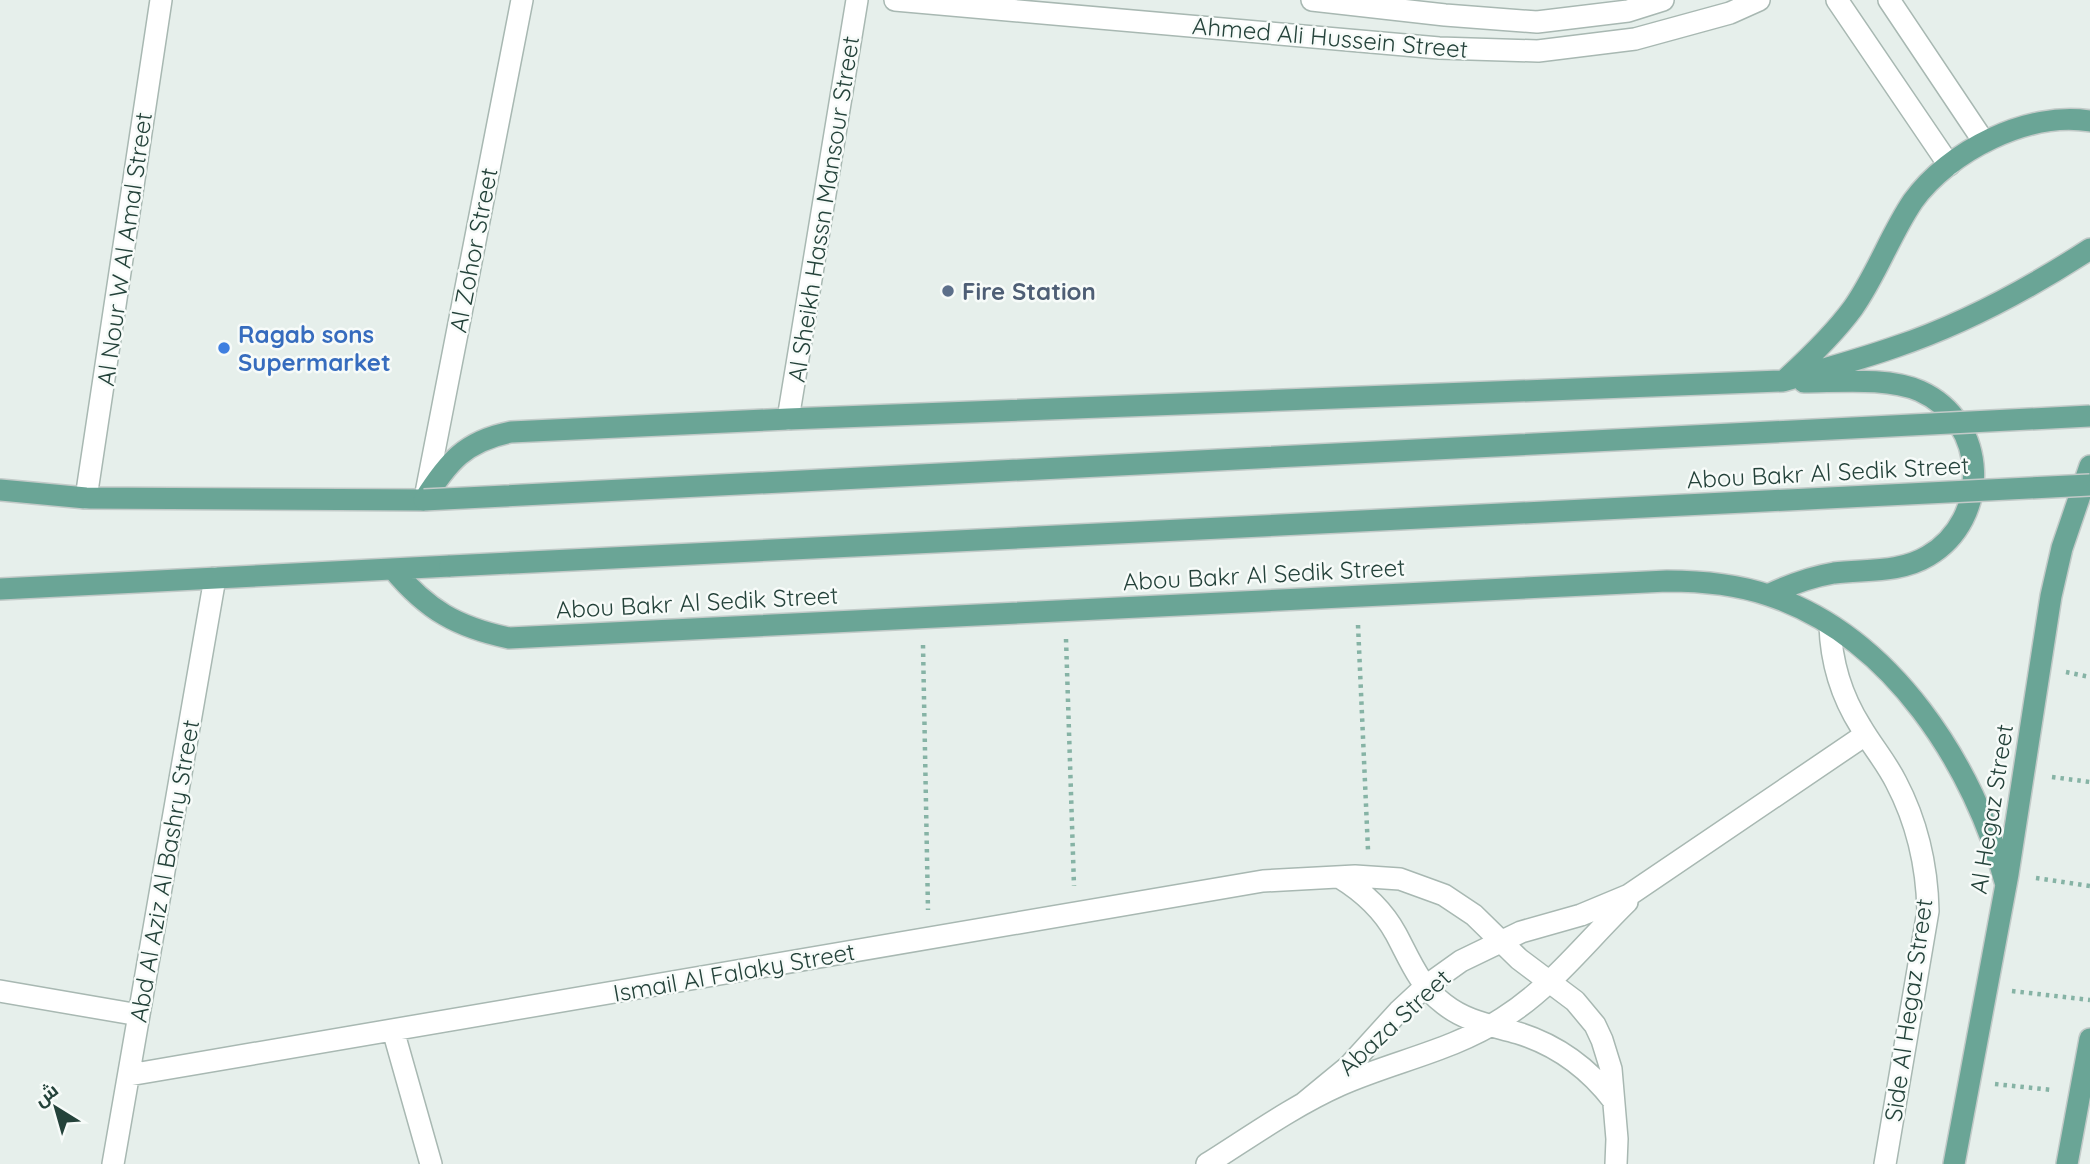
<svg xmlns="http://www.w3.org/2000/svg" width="2090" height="1164" font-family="Quicksand,Cairo,sans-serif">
<rect width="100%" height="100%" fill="#e6efeb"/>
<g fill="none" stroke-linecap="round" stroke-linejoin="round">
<defs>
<path id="minor" d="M895,0l544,48 99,3 97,-12 95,-26 29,-13
M1312,0l133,15 92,7 91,-11 35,-11
M1837,0l112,165
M1889,0l95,142
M788,419l69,-419
M86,498l75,-498
M425,498l97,-498
M1830,625c1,36 12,72 31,102 11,19 25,35 35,55 21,40 31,84 32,129l-43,253
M1339,877c23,14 44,33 57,57 14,26 23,51 48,70 23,18 47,21 74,29 39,12 71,36 95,67
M0,991l139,24
M393,1030l38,134
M129,1075l1134,-194 92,-5 45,3 44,16 30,20 45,44 56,42 20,24 7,15 9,29 6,70 -1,25
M1304,1103l45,-37 50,-55 27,-25 35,-25 60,-29 60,-17 48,-20 236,-160
M113,1164l102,-586
M1207,1164c43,-27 86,-58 133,-79 54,-24 112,-34 163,-67 49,-31 83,-76 124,-116"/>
<path id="major" d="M1787,378c24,-22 47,-44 66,-70 24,-34 37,-73 60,-107 36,-50 115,-90 177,-80
M0,490l86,8 338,2c24,-38 41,-59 87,-68l277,-13 995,-38c37,-11 75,-21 112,-34 69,-23 135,-59 195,-98
M393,569c34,41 64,58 116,69l1158,-57c35,0 68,3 101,14 124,41 206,170 238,290
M0,589l450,-23
M1768,595c21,-10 42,-18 66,-22 31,-4 66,0 94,-17 63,-37 61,-134 -8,-165 -32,-14 -81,-9 -116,-9
M1954,1164l54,-290 43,-278 11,-48 28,-82
M2067,1164l23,-125"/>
</defs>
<use href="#minor" stroke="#a8b8b2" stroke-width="24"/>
<use href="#major" stroke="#c2cac8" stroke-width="24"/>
<path stroke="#86b3a5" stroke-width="4.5" stroke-dasharray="3.5 5" stroke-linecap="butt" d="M1358,625l10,225
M1066,639l8,247
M923,645l5,265
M2066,672l24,5
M2052,777l38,5
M2036,878l54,8
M2012,991l78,9
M1995,1084l57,6"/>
<use href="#minor" stroke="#fff" stroke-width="21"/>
<use href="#major" stroke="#6aa596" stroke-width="21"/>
<defs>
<path id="major-bridge" d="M424,500l1666,-84
M450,566l1640,-81"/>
</defs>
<use href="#major-bridge" stroke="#c2cac8" stroke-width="24" stroke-linecap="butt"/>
<use href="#major-bridge" stroke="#6aa596" stroke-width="21"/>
</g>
<circle fill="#5c6f8a" stroke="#f7fbf9" stroke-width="2.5" cx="948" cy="291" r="7"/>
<circle fill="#3f7fe0" stroke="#f7fbf9" stroke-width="2.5" cx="224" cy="348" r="7"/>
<g text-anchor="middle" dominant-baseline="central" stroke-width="5" stroke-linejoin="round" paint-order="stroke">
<g font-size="24" fill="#24423a" stroke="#f7fbf9">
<text transform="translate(1330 37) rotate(5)">Ahmed Ali Hussein Street</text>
<text transform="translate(823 209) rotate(-81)">Al Sheikh Hassn Mansour Street</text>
<text transform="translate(124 249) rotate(-82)">Al Nour W Al Amal Street</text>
<text transform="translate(473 250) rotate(-79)">Al Zohor Street</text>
<text transform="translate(1828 472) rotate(-3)">Abou Bakr Al Sedik Street</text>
<text transform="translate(1264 574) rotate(-3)">Abou Bakr Al Sedik Street</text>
<text transform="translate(697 602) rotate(-3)">Abou Bakr Al Sedik Street</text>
<text transform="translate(1991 809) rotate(-81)">Al Hegaz Street</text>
<text transform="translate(164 871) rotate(-80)">Abd Al Aziz Al Bashry Street</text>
<text transform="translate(734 972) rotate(-10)">Ismail Al Falaky Street</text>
<text transform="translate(1908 1010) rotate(-82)">Side Al Hegaz Street</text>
<text transform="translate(1394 1022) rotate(-43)">Abaza Street</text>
</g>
<g font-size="24" font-weight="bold" fill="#4e5e75" stroke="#f7fbf9" text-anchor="start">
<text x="962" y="291">Fire Station</text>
</g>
<g font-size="24" font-weight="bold" fill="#366cbe" stroke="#f7fbf9" text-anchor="start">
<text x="238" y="334">Ragab sons<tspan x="238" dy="28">Supermarket</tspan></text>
</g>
</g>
<g transform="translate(56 1108) rotate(323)" stroke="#f7fbf9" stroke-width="5" paint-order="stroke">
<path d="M0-5L12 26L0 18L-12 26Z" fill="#24423a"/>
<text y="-10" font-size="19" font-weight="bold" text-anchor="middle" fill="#24423a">ش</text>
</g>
</svg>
